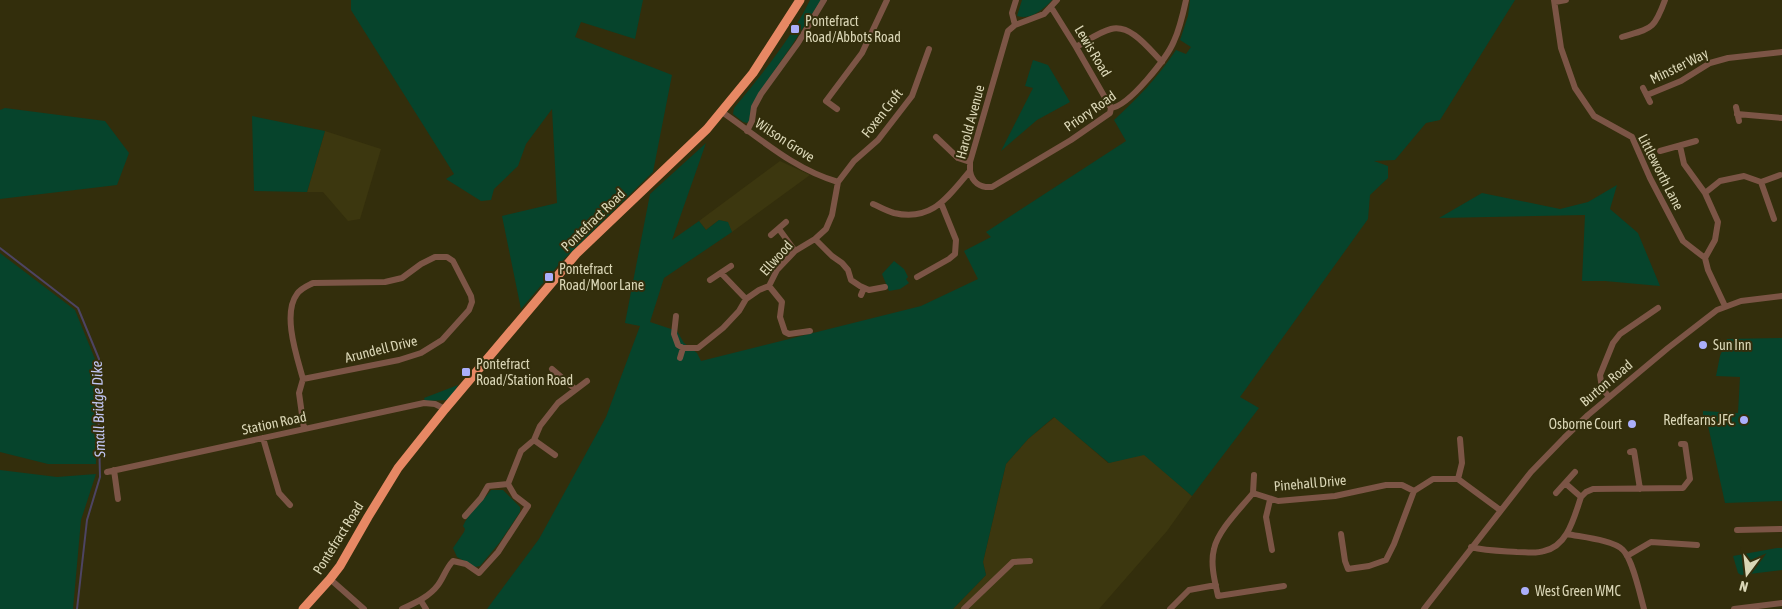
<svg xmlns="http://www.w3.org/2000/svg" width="1782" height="609" font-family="'Asap Condensed',sans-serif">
<rect width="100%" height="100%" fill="#332e0c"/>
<path fill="#3c370f" d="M325,131l56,18 -21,70 -12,2 -25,-29h-16z
M780,161l30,14 -78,57 -5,-10 -8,-2 -13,10 -7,-9z
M1055,417l53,46 36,-9 48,42 -25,35 -68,78h-146l33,-34 -3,-13 23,-98 22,-25z"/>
<path fill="#06442c" d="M351,0h292l-8,39 -54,-17 -6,15 97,38 -19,97 -92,90 -40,47 -19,-93 55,-13 -5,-94 -26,35 -8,22 -24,23 -3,11 -10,1 -35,-22 8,-5 -103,-164z
M810,0h11l-29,45 -31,45 -10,18 -2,13 -2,2 -4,-1 -10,-8 1,-6c28,-34 57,-69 76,-108z
M1022,0h30c-9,10 -21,20 -35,16z
M1190,0h325l-75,120 -14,3 -31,37 -21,1 14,5v12l-18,17 -2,24 -128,178 19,11 -67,88 -48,-41 -35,8 -55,-46 -26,22 -22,25 -23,98 3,13 -33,34h-466l52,-70 67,-122 34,-91 -15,-3 25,-129 56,-51 -34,97 27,-19 7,9 13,-10 9,2 4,10 -68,46 -14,44 27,9 7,12 13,10 4,8 220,-55 57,-27 -14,-28 27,-14 -5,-5 140,-91 -12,-21c24,-22 44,-43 62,-70l10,4 5,-7 -11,-7 8,-24z
M1033,60l15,5 22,37 -33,18 -36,31 32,-63 -8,-2z
M5,108l100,13 24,32 -12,32 -117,14v-89z
M252,116l73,15 -18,61 -53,-1z
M1617,185l-7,24 28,24 22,53 -55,-5h-23l3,-66 -146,3 43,-25 78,16 28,-7z
M0,253l75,57 20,49 1,105h-48l-48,-12z
M894,261l10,8 4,8 -2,2 3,4 -9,6 -11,2 -7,-17z
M1782,338v163l-57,2 -18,-82 -4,-3v-7l35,2 2,-36 -24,-1 4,-20 7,-17z
M458,385l-6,11 -5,4 -22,1 -1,-3z
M0,470l57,7 39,-3 -15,46 -8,89h-73z
M491,490h12l17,17v5l-20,30 -20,24 -5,1 -18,-10 -4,-9 11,-16 1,-3 -2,-3c6,-14 19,-23 28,-36z
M1777,548h5v22l-41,5 -3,-2 -5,-17z"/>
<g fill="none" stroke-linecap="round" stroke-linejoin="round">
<path stroke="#4d4463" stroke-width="2" d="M0,248l78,60 21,51 -1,37 2,81 -13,43 -10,89"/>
<path stroke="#7c5546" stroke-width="6" d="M1554,0l7,48 14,40 19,28 38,21 18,41 33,63 22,17 3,12 17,36
M1555,2l11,-2
M1051,7l25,40 35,61
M1015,25l29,-11 13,-14
M1622,37c30,-9 32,-7 43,-37
M1076,47c11,-6 23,-15 35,-18 20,-5 38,20 51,33
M1643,88l7,14
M1647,95l34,-14 29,-18 18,-5 54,-6
M1736,107l3,14
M837,109l-11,-8 36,-48 25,-53
M722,112c38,26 71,57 116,70
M1737,114l45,4
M747,131l5,-10 2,-14 7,-13 37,-51 26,-43
M936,137l22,21 12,4
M1680,146l4,18 21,29 13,29 -3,18 -10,18
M1660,151l36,-10
M970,171c2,11 10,17 22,16l79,-47 39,-27 1,-5c18,-2 56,-50 63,-67 6,-13 9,-27 12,-41
M1761,182l19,-7
M1705,193l15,-12 24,-5 17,6 13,37
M873,204c7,3 14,7 21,9 39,9 54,-17 76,-42v-9l38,-131 7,-6 -3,-12 4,-13
M779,229l16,22
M771,235l15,-13
M815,239l17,17 10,7 6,7 3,10 9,6 9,4 16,-3
M721,273l25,26
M917,277l32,-18 6,-5 1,-14 -15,-37
M710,280l21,-14
M769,286l13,16 -2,15 5,15 4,2 21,-3
M861,295l3,-7
M676,316l-2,18 4,11 5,3h15l25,-20 16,-17 7,-12 13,-9 10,-4 8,-16 18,-19 20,-12 11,-10 6,-14 6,-33 16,-21 24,-21 34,-44 17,-47
M680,358l3,-10
M552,369l23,20
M303,379c-6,-22 -21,-65 -6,-85 4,-6 10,-8 16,-11l72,-1 17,-4 19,-14 14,-7h12l6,4 18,35 1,6 -3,8 -27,30 -21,13 -22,7 -96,19 -4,14 5,36
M1609,397l-7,-9 -2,-13 13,-32 7,-9 38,-26
M263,438l16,55 11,12
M534,440l21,15
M1630,452l4,-1 6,38
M114,470l4,29
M107,472l317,-69 11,1 10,5
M1458,479l4,-16 -2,-24
M1565,483l16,14
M1253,493l1,-18
M1556,493l19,-21
M1270,500l-4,17 6,33
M465,516l16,-18 7,-12 20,-2
M1737,530l45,-1
M1341,534l4,27 3,8 21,-3 17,-6 8,-16 20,-53 19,-12h25l42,31
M1567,534c14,3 47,6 56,16 10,10 17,45 21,59
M1471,547c15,4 31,4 46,5 9,0 19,2 27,-1 24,-5 30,-34 37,-54l5,-5 7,-3 90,-1 7,-9 -5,-35h-4
M1627,556l24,-14 46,3
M330,579l34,30
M1284,586l-66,10c-3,-14 -8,-32 -4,-47 4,-19 27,-41 39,-56l25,8 57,-5 51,-11h16l12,6
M421,601l5,8
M402,609c13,-6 27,-12 36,-24 6,-8 8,-17 15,-24l13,3 13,9 19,-21 30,-46 -13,-10 -7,-12 13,-33 13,-11 6,-14 18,-23 29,-22
M964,609l49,-47 17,-1
M1170,609l19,-19 27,-5
M1424,609l107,-137 33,-34 24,-23 80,-67 49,-38 24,-9 41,-5
M1734,609l48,-6"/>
<path stroke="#e78864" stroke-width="9" d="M303,609l27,-30 10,-13 28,-49 30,-49 47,-59 131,-155 131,-125 46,-56 47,-73"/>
</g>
<g fill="#abaffb" stroke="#332e0c" stroke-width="2">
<rect x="790" y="24" width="10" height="10" rx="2.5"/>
<rect x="544" y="272" width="10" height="10" rx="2.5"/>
<circle cx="1703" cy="345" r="5"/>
<rect x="461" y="367" width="10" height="10" rx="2.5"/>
<circle cx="1744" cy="420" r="5"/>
<circle cx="1632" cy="424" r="5"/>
<circle cx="1525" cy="591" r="5"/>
</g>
<g text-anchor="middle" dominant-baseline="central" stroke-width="4" stroke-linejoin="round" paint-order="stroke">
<g font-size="14" fill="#dad6b6" stroke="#332e0c" text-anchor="start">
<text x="805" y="21">Pontefract<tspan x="805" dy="16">Road/Abbots Road</tspan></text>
<text x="559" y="269">Pontefract<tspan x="559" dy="16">Road/Moor Lane</tspan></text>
<text x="1713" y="345">Sun Inn</text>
<text x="476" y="364">Pontefract<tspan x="476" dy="16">Road/Station Road</tspan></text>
<text x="1734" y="420" text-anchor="end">Redfearns JFC</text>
<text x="1622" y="424" text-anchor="end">Osborne Court</text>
<text x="1535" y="591">West Green WMC</text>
</g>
<g font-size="14" fill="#dad6b6" stroke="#332e0c">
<text transform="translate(1093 51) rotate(59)">Lewis Road</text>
<text transform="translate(1679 66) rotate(-26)">Minster Way</text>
<text transform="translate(1090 111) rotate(-35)">Priory Road</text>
<text transform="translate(882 113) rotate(-52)">Foxen Croft</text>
<text transform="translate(970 122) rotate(-75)">Harold Avenue</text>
<text transform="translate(785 140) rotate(33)">Wilson Grove</text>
<text transform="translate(1661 172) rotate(63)">Littleworth Lane</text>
<text transform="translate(593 220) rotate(-44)">Pontefract Road</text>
<text transform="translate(776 258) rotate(-48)">Ellwood</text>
<text transform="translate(381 349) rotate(-14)">Arundell Drive</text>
<text transform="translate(1606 383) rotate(-40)">Burton Road</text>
<text transform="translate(274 423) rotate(-12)">Station Road</text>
<text transform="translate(1310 483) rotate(-5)">Pinehall Drive</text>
<text transform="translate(338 538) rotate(-58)">Pontefract Road</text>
</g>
<g font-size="15" font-style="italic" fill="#c2c6f3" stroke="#332e0c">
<text transform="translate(98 409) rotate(-92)">Small Bridge Dike</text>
</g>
</g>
<g transform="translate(1747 574) rotate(195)" stroke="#332e0c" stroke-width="4" paint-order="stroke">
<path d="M0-4L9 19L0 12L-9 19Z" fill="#dad6b6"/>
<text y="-8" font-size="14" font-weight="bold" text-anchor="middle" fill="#dad6b6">N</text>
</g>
</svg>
